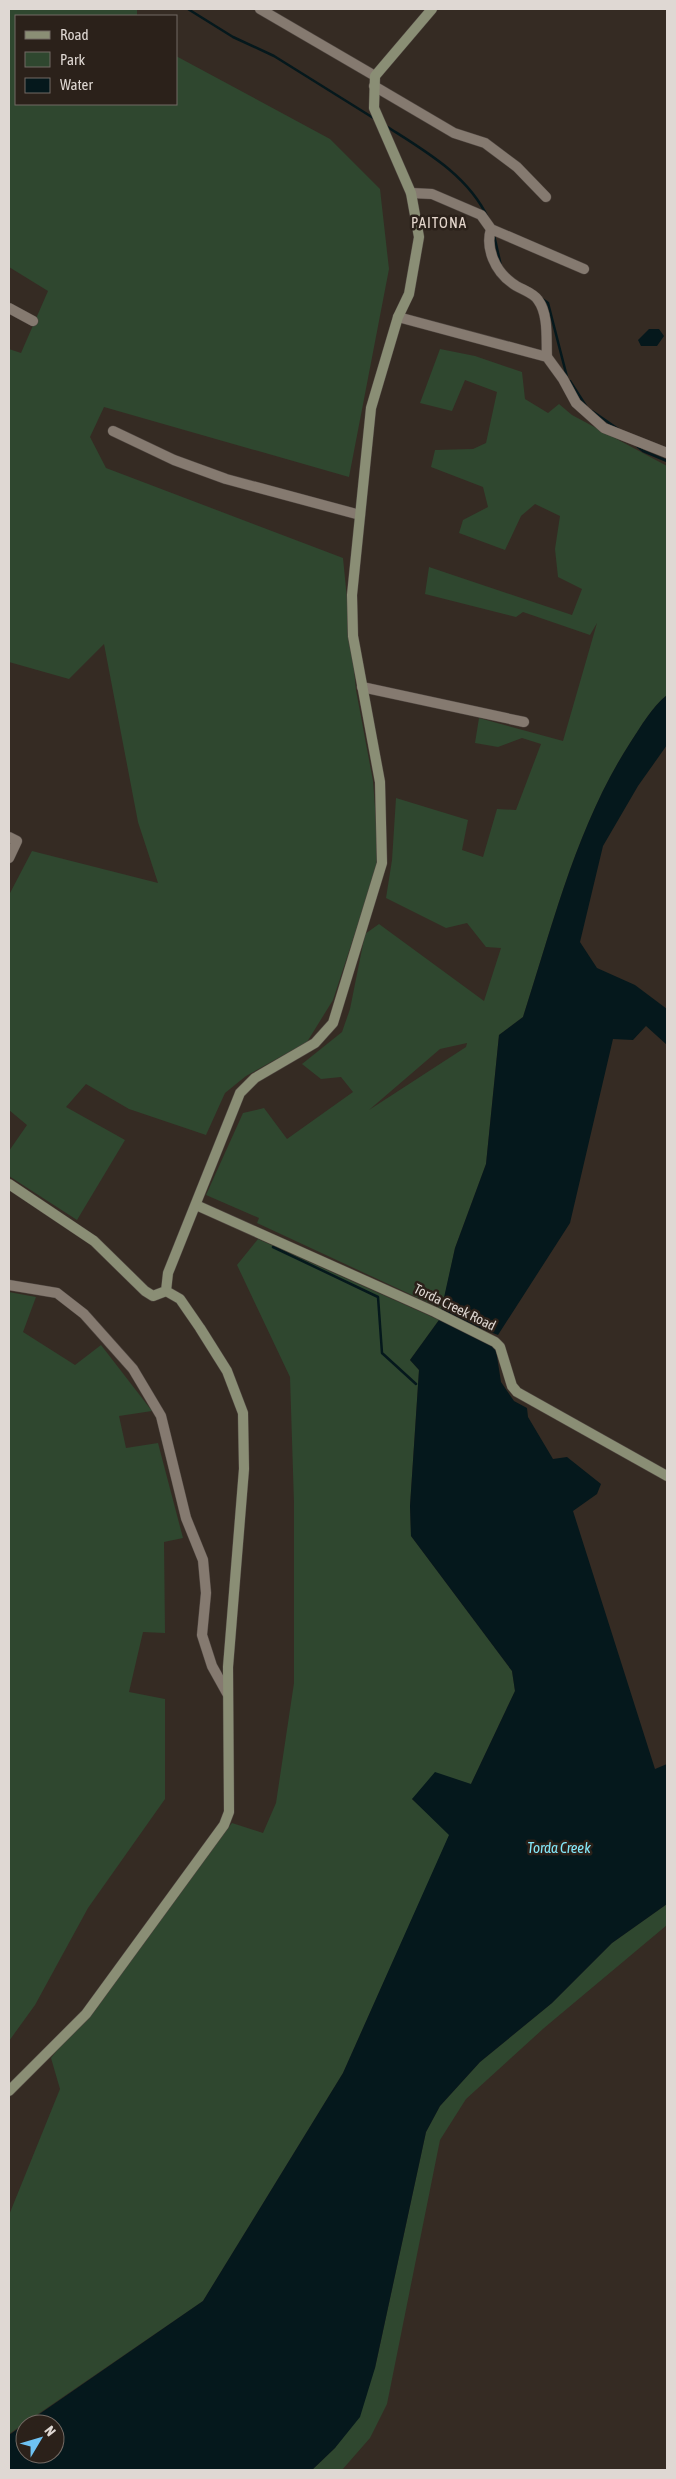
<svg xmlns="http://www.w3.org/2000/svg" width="676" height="2479" font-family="'Asap Condensed',sans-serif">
<rect width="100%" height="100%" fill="#352b23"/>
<path fill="#2f472f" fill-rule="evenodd" d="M9,9h128v7h-121v88h160v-48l154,83 50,50 9,80 -40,208 -245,-70 -14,30 16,31 237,90 13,132 17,91 6,79 -46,140 -26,42 -61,34 -21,17 -19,42 -77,-26 -43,-25 -20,23 59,33 -48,80 -68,-44v-25l18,-26 -18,-15v-215l23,-44 126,32 -20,-61 -34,-178 -35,35 -60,-17v-313l12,4 27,-62 -39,-24z
M440,349l35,7 47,16 3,27 23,14 11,-9 13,11 95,51v229c-16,13 -25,30 -37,48 -53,82 -77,181 -107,274l-24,18 -13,129 -31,84 -13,61 -185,-86 2,-5 -53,-23 37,-82 21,-5 23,31 66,-47 -12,-15 -20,2 -19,-15 40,-32 8,-23 15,-75 14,-10 105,77 17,-53 -15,-1 -19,-24 -21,5 -60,-30 6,-38 4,-62 72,22 -6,30 21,7 14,-48 19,1 25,-66 -19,-6 -24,9 -23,-4 4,-25 84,23 34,-118 -7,12 -67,-23 -7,5 -91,-23 4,-27 143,48 10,-26 -24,-12 -3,-28 5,-33 -25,-12 -14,12 -16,34 -46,-17 4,-13 25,-13 -5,-20 -52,-20 4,-17 38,-1 13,-6 11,-51 -32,-12 -13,31 -32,-8zM467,1043l-1,4 -97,63 71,-61z
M258,1239l181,81 -29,40 9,10 -9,136 1,30 101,135 3,20 -44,93 -59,15 38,35 -107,239 -140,228 -194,133v-219l51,-126 -9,-31 181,-235 31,10 13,-30 18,-120v-180l-4,-126 -53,-112z
M9,1292l27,5 -13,35 52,33 26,-20 51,66 -33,5 7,32 32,-5 25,95 -19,4 1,91 -22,-1 -14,60 36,7v100l-77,109 -53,97 -26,36z
M667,1904v21l-123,103 -78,71 -26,41 -53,264 -17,34 -28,32h-30l23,-22 40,-80 51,-236 14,-26 40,-44 72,-59 60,-60z"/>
<path fill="#05181c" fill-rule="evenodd" d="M649,329h10l5,7 -7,10h-16l-3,-6z
M667,695v50l-29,41 -35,60 -23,96 17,26 38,17 32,24v36l-21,-19 -13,14 -20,-1 -43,184 -72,112 -21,-8 -4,9 18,9 5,5 5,32 13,19 13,7 1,9 25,42 14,-2 34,27 -4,10 -24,17 82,258 12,-5v140l-55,39 -60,60 -72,59 -40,44 -14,26 -51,236 -15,49 -25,31 -23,22h-303v-35l194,-134 140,-228 106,-238 -37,-36 23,-27 36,12 44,-93 -3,-20 -101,-135 -1,-30 9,-136 -9,-10 29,-40 16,-72 31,-84 13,-129 24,-18c30,-93 54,-192 107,-274 12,-18 21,-35 37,-48zM25,2424h30v30h-30z"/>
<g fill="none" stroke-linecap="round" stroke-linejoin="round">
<path stroke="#05181c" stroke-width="2.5" d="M188,9l45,28 41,19 101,63
M386,126c39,25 82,49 102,92
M494,235l7,31
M541,298l7,5 19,74
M570,381l16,25
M592,411l26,18
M637,446l6,5 24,10
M273,1247l105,50 4,56 34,31"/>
<defs>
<path id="street" d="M260,9l115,67
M374,86l80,47 31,10 32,24 29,30
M411,193l21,1 49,21 10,14c-6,19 4,42 21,54 7,6 21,9 26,17 11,15 8,40 9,57
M491,229l93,40
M9,308l24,13
M398,317l149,40 16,22 13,24 28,25 63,25
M113,431l61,29 52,19 134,36
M362,687l162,35
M9,837l8,4 -8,17
M9,1285l48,8 27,21 49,55 28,47 25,102 17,42 3,33 -4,42 10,31 15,27"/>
<path id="secondary" d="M9,1184l85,57 51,50 8,5 13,-5 14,8 20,29 27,43 16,42 1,56 -16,198 1,145 -5,13 -138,189 -77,77
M196,1205l239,107 60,30 5,5 12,39 5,6 150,84
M166,1291l2,-18 72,-180 15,-15 60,-35 18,-20 49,-160 -2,-81 -27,-146 -1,-41 19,-187 27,-91 11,-23 10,-57 -8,-44 -37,-85 1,-32 57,-67"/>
</defs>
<use href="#street" stroke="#4f4640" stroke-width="11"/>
<use href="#secondary" stroke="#4f4640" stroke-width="11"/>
<use href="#street" stroke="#857a70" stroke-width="10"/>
<use href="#secondary" stroke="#8a8e75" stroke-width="10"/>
</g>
<g text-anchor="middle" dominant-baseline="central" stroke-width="5" stroke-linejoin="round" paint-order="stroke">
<g font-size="14" fill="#dfd8d3" stroke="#2b211a">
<text transform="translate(455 1307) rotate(26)">Torda Creek Road</text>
</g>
<g font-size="15" letter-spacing="1" fill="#e4d6cc" stroke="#2b211a">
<text x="439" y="222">PAITONA</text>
</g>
<g font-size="15" font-style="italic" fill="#85e8fa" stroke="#2b211a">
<text x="559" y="1847">Torda Creek</text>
</g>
</g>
<rect width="676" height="2479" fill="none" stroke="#dfd8d3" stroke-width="20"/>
<rect x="15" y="15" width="162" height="90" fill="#2b211a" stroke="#736a64"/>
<rect x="25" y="31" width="25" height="8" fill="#8a8e75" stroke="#736a64"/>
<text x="60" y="40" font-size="15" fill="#dfd8d3">Road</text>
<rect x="25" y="52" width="25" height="15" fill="#2f472f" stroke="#736a64"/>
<text x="60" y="65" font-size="15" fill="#dfd8d3">Park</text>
<rect x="25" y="78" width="25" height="15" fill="#05181c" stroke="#736a64"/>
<text x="60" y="90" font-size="15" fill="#dfd8d3">Water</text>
<g transform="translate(40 2439) rotate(52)"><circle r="24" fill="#2b211a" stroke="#736a64"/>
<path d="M0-4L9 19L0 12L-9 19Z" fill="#6ec2f3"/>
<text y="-8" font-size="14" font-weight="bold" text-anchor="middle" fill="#dfd8d3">N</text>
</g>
</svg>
